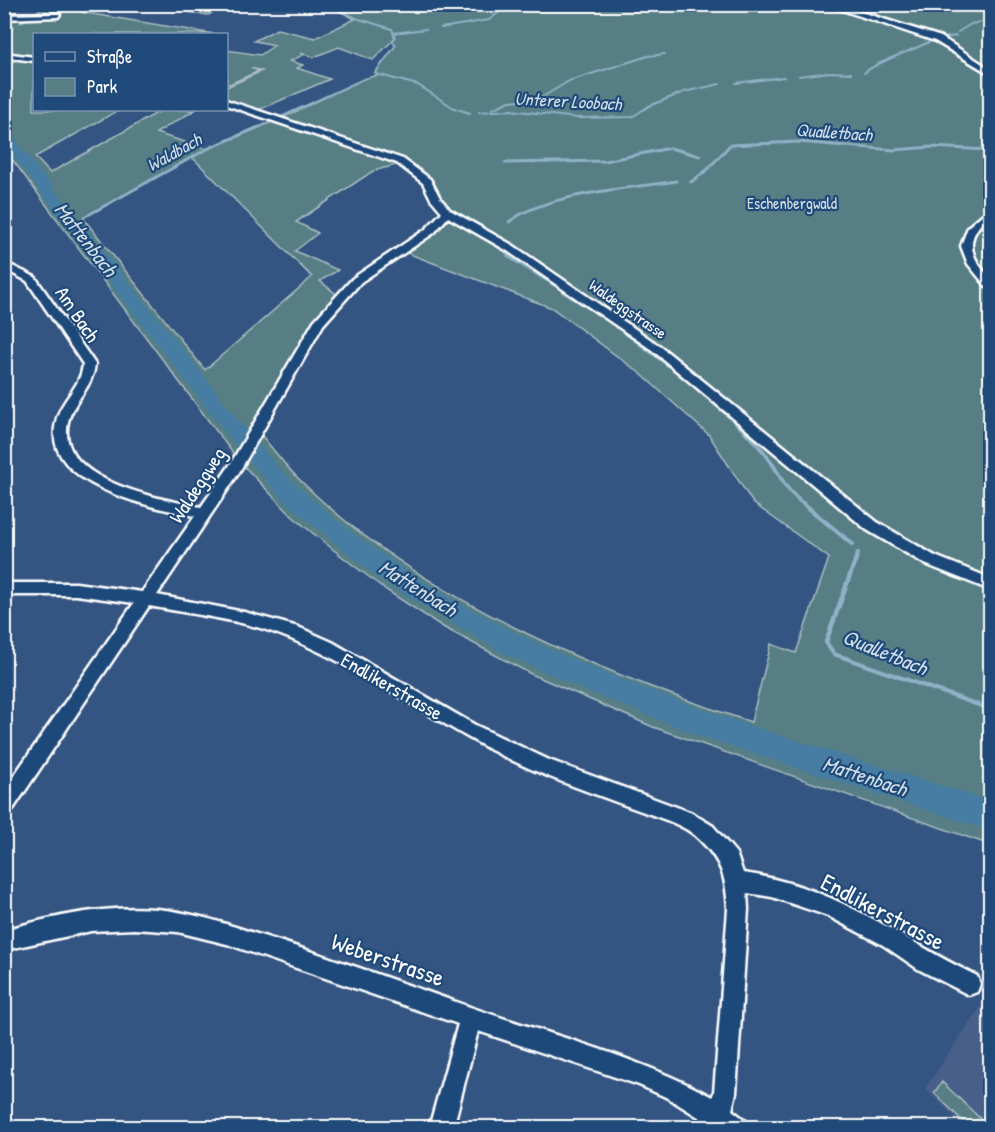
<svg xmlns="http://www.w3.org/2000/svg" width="995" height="1132" font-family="'Patrick Hand',sans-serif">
<rect width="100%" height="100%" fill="#345482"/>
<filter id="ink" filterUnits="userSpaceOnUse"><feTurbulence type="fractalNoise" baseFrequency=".0167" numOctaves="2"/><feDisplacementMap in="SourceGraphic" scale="12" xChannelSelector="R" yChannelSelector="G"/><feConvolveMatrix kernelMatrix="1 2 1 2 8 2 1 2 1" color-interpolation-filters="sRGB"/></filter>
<g filter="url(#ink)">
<path fill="#475f89" d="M990,993v134h-26l-39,-39z"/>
<path fill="#577e84" stroke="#abbec2" stroke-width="1.5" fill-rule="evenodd" d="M47,5h57l-24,7 134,22h-180v76h85l-84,47 15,16 112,-63h33l-39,23 51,16 73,-30 83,-40 16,-4 -4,-2 21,-28 -4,-4 -19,19 -34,-13 -25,10 -14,-4 3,2 -13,6 13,4 -6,3 33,11 -74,32 -29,-10v-14l35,-16 -11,-3 8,3 -32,14v-35l33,5 15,-10 -21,-4 23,-12 38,9 40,-19 -28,-14h663v840l-337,-118 -124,-54 -86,-46 -57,-37 -46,-35 -47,-38 -55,-57 -233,-310v-83l14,-9 -14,-3v-38l28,-2zM192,157l120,120 -107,93 -122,-152zM404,163l28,28 15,22 -48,37 153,58 89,66 68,61 44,68 76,55 -33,95 -25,-9 -20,78c-155,-50 -340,-128 -456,-247 -14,-14 -25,-30 -38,-45l83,-133 -20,-16 18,-11 -43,-19 23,-18 -22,-11 77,-51z
M139,5h88l-19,10z
M942,1082l47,45h-20l-35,-34z"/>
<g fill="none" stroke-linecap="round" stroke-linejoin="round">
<path stroke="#90b1c7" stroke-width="2" d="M327,4l29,14 36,11 3,9 -3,3 4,4 -21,28
M33,15l14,-11
M20,23l9,-6
M441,28l48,-8 21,-16
M958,32l13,-8 16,-3
M4,33l10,-6
M393,33l33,-4
M943,38l13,-2
M864,73c15,-13 49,-22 69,-33
M380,75l38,10 36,23 16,5
M799,76l31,-4 21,1
M736,83l48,-6
M492,109l18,-8 31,-3 28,-17 79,-25 17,-2
M479,112l31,-2 67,8 55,-1 17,-11 35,-14 36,-8
M281,117l76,-35
M255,129l18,-8"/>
<path stroke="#90b1c7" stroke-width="3" d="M505,163l100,-2 65,-13 30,8
M691,182l16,-12 23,-25 68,-3 96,8 38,-3 55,3 3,-3
M90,214l117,-65 52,-22
M509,222c36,-29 121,-33 167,-41
M72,224l4,-2
M503,247l6,10 58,36"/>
<path stroke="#90b1c7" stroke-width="4" d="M564,292l45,28 75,57
M691,383c25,22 51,43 72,68 19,22 16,35 43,55"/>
<path stroke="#90b1c7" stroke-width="4.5" d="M804,504l48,40
M858,553l-32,89 8,12 156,55"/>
<path fill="#467da2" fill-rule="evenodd" d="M4,131l5,1c60,75 120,151 181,226 35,44 69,93 111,131 190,174 451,235 689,312v30l-293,-96 -115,-46 -83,-38 -120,-72 -95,-78 -50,-57 -230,-299z"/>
<defs>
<path id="minor" d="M824,4h11l106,33 49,32v5l-55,-33z
M60,14l-2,3 -54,2v-4z
M4,53l30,4v4l-30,-4z
M226,100l177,59 27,20 10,19 10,12 64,36 146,100 217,176 58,34 55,22v12l-65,-26 -58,-34 -215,-180 -146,-100 -58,-33 -14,16 -73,49 -38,43 -85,149 -81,121 87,17 54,15 34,15 143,83 74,35 141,52 23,14 23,27 7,20c94,13 152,63 234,103l3,8 -3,8 -8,3 -51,-26 -35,-24 -55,-29 -56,-19 -25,-4 1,16 -12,184 -4,17 13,10 3,8h-32l-48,-30 -29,-13 -161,-54 -25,97h-24l29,-104 -231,-80 -49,-12 -44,-3 -43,2 -87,19v-20c50,-14 101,-25 153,-21 42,4 80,19 119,31 65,21 129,44 194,67 82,29 165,48 242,90l2,-4 14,-184c-2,-30 -5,-46 -28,-69 -14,-15 -37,-21 -56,-28 -35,-13 -71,-25 -106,-40 -87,-36 -161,-97 -247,-133 -44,-19 -95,-24 -142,-33l-138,206 -7,3v-25l130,-187 -58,-8h-72v-12h72l66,9 53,-76c-45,-9 -154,-31 -139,-94 4,-22 25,-34 27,-58l-56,-83 -23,-12v-7l31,15 60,87c-2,24 -22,36 -27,58 -13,59 92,77 133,85l27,-39 86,-147 39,-43 73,-49 16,-17 -11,-13 -8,-16 -26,-20 -171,-58z
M990,208v7c-26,22 -22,40 0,63v9l-4,-1 -18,-22 -7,-18 7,-19z"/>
</defs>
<use href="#minor" stroke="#fff" stroke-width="5"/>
<use href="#minor" fill="#1f4a7a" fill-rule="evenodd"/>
</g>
</g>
<g text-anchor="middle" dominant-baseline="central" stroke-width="4.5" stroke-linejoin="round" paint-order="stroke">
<g font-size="16" fill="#d5dfe0" stroke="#1f4a7a">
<text x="792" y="203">Eschenbergwald</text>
</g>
<g font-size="16" fill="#fff" stroke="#1f4a7a">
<text transform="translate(628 309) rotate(35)">Waldeggstrasse</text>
</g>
<g font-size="18" font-style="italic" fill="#d1dee8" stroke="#1f4a7a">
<text transform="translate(568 101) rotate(3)">Unterer Loobach</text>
<text transform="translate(834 132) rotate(4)">Qualletbach</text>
<text transform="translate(174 152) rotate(-29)">Waldbach</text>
</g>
<g font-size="20" fill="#fff" stroke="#1f4a7a">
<text transform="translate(78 314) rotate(56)">Am Bach</text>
<text transform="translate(197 485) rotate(-57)">Waldeggweg</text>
<text transform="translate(392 686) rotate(30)">Endlikerstrasse</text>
</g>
<g font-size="21" font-style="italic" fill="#d1dee8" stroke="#1f4a7a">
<text transform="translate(86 239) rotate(52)">Mattenbach</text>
<text transform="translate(418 588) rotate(32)">Mattenbach</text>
<text transform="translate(885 652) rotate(22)">Qualletbach</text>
<text transform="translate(865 776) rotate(18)">Mattenbach</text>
</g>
<g font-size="24" fill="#fff" stroke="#1f4a7a">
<text transform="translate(883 911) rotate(28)">Endlikerstrasse</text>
<text transform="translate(388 959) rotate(19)">Weberstrasse</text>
</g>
</g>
<rect width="995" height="1132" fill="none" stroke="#1f4a7a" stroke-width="24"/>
<rect x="12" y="12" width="971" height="1108" fill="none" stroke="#fff" stroke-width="2" filter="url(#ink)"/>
<rect x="33" y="33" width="195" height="78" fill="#1f4a7a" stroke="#7992af" stroke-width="1.5"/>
<rect x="45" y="52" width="30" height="9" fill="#1f4a7a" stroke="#7992af" stroke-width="1.5"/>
<text x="87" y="63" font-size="18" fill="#ffffff">Straße</text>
<rect x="45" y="78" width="30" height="18" fill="#577e84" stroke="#7992af" stroke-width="1.5"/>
<text x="87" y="93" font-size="18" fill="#ffffff">Park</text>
</svg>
